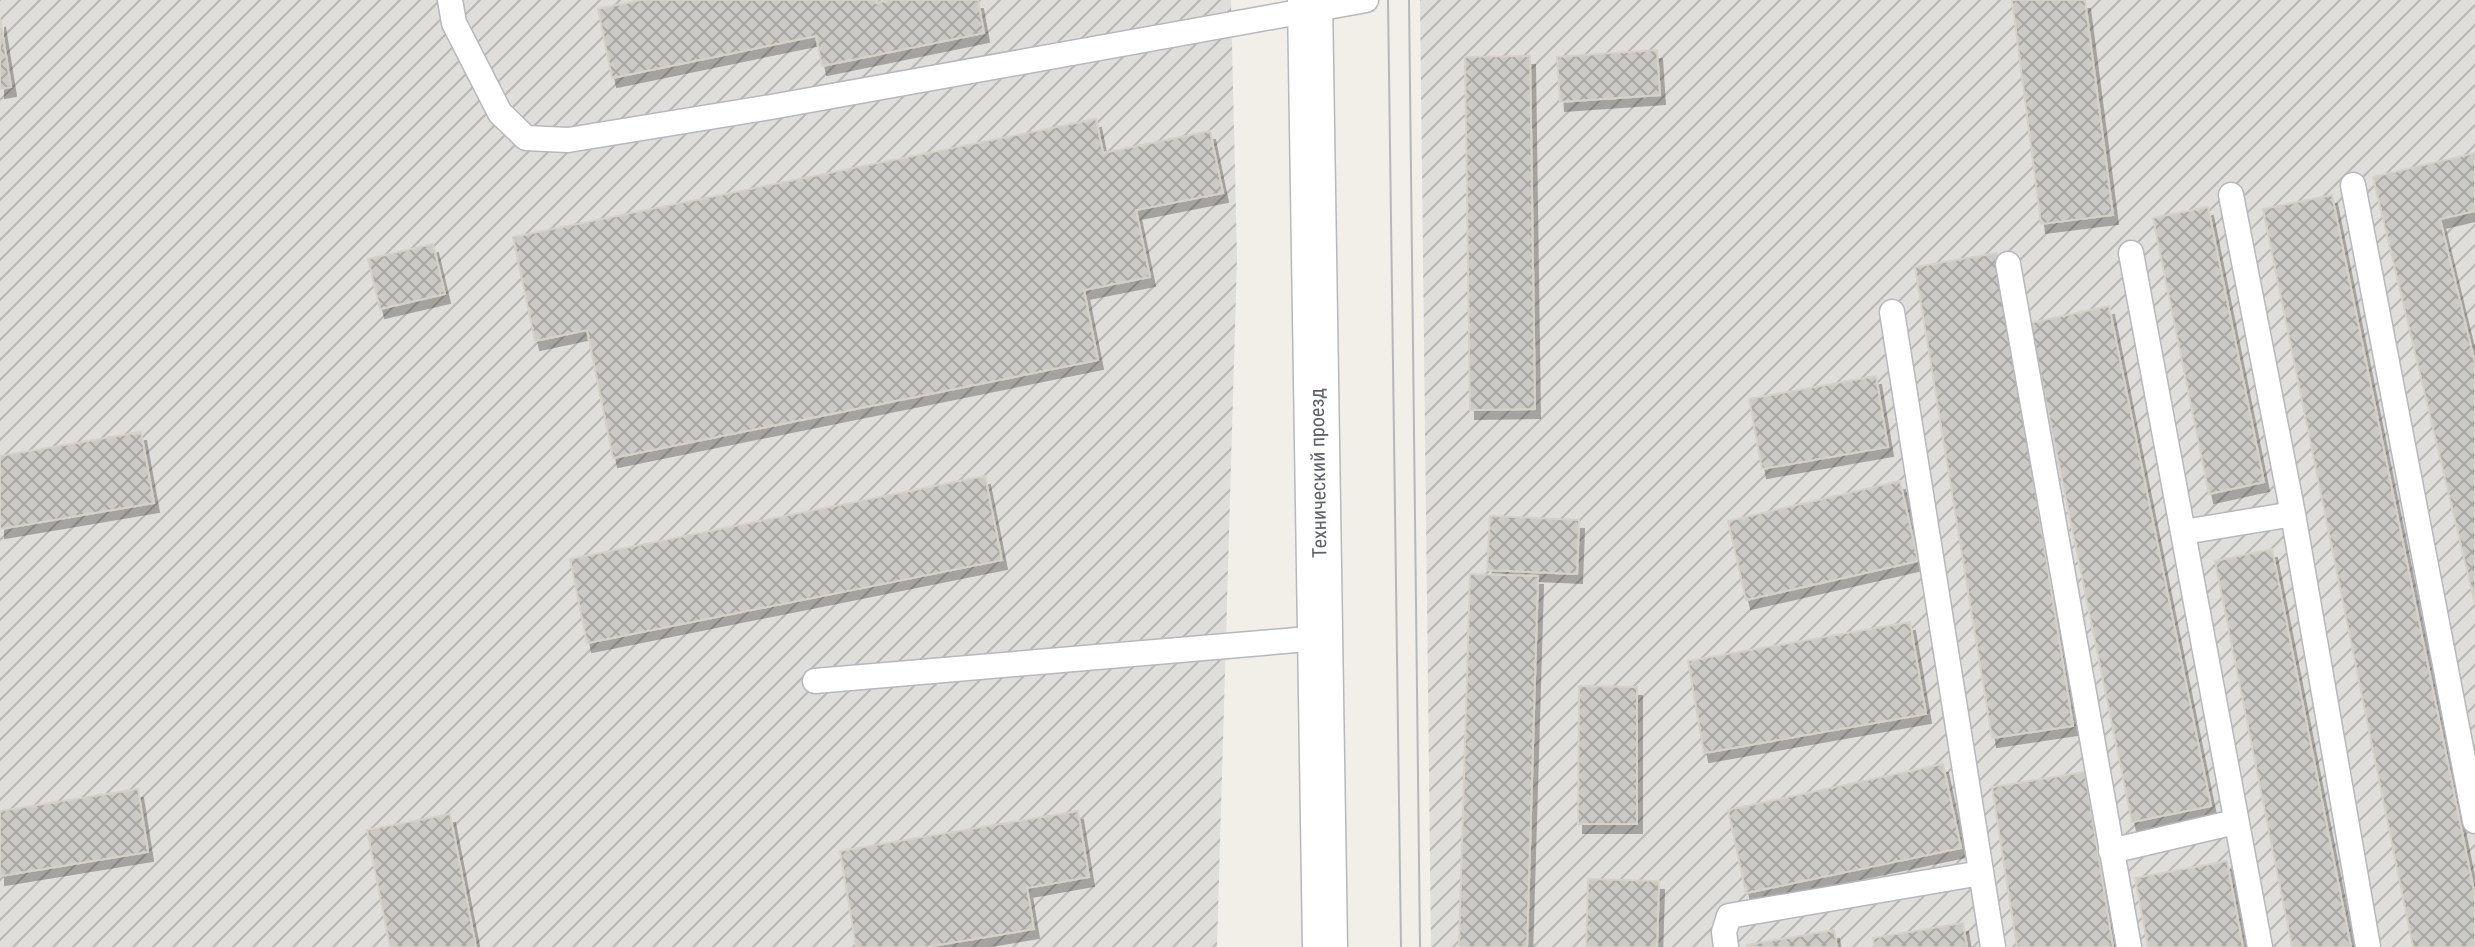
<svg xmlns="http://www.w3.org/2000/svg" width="2475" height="947" font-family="'Roboto Condensed',sans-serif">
<defs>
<pattern id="industrial-furrows" width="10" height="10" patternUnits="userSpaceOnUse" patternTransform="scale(2)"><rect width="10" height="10" fill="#e0deda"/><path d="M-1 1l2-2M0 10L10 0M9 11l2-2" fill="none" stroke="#b9b8b5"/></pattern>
<pattern id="building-cross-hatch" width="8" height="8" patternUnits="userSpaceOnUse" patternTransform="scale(2)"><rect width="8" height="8" fill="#cccac5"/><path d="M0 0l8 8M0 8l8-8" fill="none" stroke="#a9a8a4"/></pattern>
<filter id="shadow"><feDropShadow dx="5" dy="9" stdDeviation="0" flood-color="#0004"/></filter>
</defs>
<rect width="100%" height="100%" fill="#f1efe8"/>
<path fill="url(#industrial-furrows)" d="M0,0h1231l6,258 -20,689h-1217z
M1420,0h1055v947h-1044z"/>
<path fill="url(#building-cross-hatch)" stroke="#d6d1c6" stroke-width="2" filter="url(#shadow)" d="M641,0h234l1,3 14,-3h88l6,33 -162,33 -6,-30 -204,42 -14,-69z
M2012,0h73l28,215 -72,9z
M0,18l11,69 -11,2z
M1657,50l3,45 -100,7 -3,-45z
M1530,56l5,353 -65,1 -5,-353z
M1096,119l7,34 107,-22 13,62 -87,17 14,67 -66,13 14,70 -485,98 -26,-128 -52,11 -22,-104z
M2475,153v58l-35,8 35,144v241l-102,-427z
M2332,195l143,701v51h-62l-150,-738z
M2208,207l56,275 -55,12 -56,-276z
M433,244l12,50 -65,15 -12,-50z
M1997,253l76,473 -81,12 -77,-471z
M2109,306l102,500 -79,16 -102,-499z
M1876,376l12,71 -126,22 -13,-70z
M141,432l13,71 -154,26v-73z
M985,476l17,84 -415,83 -17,-84z
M1900,481l18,80 -172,39 -18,-79z
M1490,516l89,4 -2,54 -90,-4z
M2272,549l79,398h-59l-77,-386z
M1470,574l68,2 -11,371h-68z
M1910,622l16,92 -222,39 -16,-92z
M1579,686l58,1v137h-59z
M1943,764l18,84 -215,45 -18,-83z
M2085,772l28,175h-96l-25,-160z
M138,789l10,63 -148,24v-65z
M1078,811l11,66 -62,11 7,41 -108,18h-70l-16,-96z
M450,814l26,133h-86l-23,-117z
M2227,861l16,86h-95l-13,-69z
M1588,879l71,2 -2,66h-71z
M1963,923l4,24h-93l-1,-9z
M1834,930l3,17h-89l-1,-2z"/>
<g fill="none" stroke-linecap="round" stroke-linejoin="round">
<defs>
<path id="lane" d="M450,0l4,23 46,90 26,25 42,2 203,-33 595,-107
M2353,185l122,636
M2231,195l62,319 75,433
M2131,253l129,694
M2008,264l121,683
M1892,312l101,635
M2184,532l109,-18
M815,681l505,-43
M2111,851l124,-29
M1726,947l-2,-15 5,-16 252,-43"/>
<path id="street" d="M1310,0l15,947"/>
</defs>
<use href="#lane" stroke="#b5b8bc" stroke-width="27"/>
<use href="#street" stroke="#b5b8bc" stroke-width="47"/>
<use href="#lane" stroke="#fff" stroke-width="24"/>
<use href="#street" stroke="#fff" stroke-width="44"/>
<path stroke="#b6b7b8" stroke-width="2" d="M1388,0l13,947
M1409,0l11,947"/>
</g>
<g text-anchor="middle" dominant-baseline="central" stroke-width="6" stroke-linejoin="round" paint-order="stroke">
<g font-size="20" fill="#5f6368" stroke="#fff">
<text transform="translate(1318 473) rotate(-91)">Технический проезд</text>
</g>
</g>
</svg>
